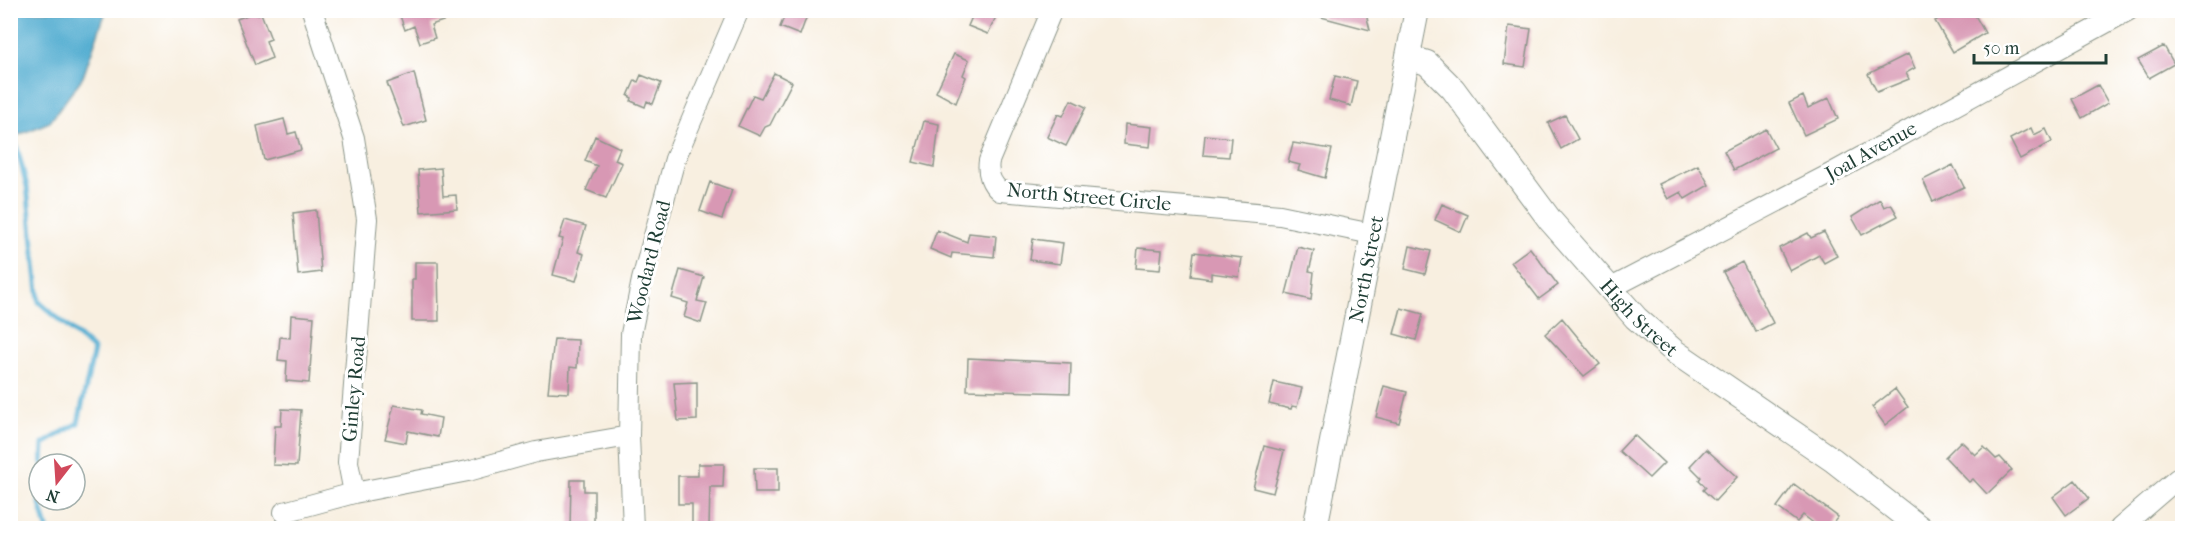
<svg xmlns="http://www.w3.org/2000/svg" width="2193" height="539" font-family="'IM FELL French Canon',serif">
<rect width="100%" height="100%" fill="#fff"/>
<filter id="ink" filterUnits="userSpaceOnUse"><feTurbulence type="fractalNoise" baseFrequency=".0167" numOctaves="2"/><feDisplacementMap in="SourceGraphic" scale="12" xChannelSelector="R" yChannelSelector="G"/><feConvolveMatrix kernelMatrix="1 2 1 2 8 2 1 2 1" color-interpolation-filters="sRGB"/></filter>
<filter id="wash" filterUnits="userSpaceOnUse"><feTurbulence type="fractalNoise" baseFrequency=".008" numOctaves="4" result="noise"/><feDisplacementMap in="SourceGraphic" scale="24" xChannelSelector="R" yChannelSelector="G"/><feGaussianBlur stdDeviation="1.35" result="paint"/><feColorMatrix in="noise" values="0 0 0 0 0 0 0 0 0 0 0 0 0 0 0 0 0 1.4 0 .05"/><feComposite in="paint" operator="in"/></filter>
<g filter="url(#wash)">
<rect width="100%" height="100%" fill="#f8efe0"/>
<path fill="#54aed1" stroke="#3a7682" stroke-width="1.5" d="M10,11h96l-23,66 -33,45 -34,14 -6,-12z"/>
<g fill="none" stroke-linecap="round" stroke-linejoin="round">
<path stroke="#54aed1" stroke-width="5" d="M10,122l17,64 12,116 55,48 -16,73 -35,21 -1,20
M39,500l8,28"/>
</g>
<g id="blocks">
<path fill="#d898b4" d="M398,10h69v3l-36,12 4,13 -15,5 -6,-17 -9,4z
M787,10h22l-9,25 -20,-8z
M975,10h24l-11,24 -20,-8z
M1322,10h47l-2,8 3,12 -49,-13z
M1952,10h20l13,23 -32,19 -18,-31z
M255,12l2,3 4,-2 10,26 -5,2 6,17 -17,7 -18,-46z
M1509,26l22,3 -6,38 -21,-3z
M2164,46l10,18 -25,14 -11,-18z
M954,54l15,6 -6,15 3,2 -10,26 -20,-11z
M1908,54l7,14 -9,5 3,6 -32,13 -9,-18z
M414,73l12,47 -22,7 -17,-44z
M774,73l18,9 -22,43 -5,2 -5,9 -22,-10 15,-31 8,3z
M641,75l20,8 -8,21 -6,-3 -2,6 -14,-6 1,-3 -4,-2 7,-16 3,2z
M1335,76l22,5 -6,25 -22,-6z
M2098,85l10,18 -26,15 -10,-19z
M1803,96l5,12 21,-10 9,21 -34,16 -15,-32z
M1071,100l15,7 -20,39 -19,-9 11,-23 5,2z
M1565,115l13,24 -17,10 -13,-26z
M284,119l4,15 8,-2 5,18 -37,10 -7,-34z
M924,121l15,3 -5,43 -21,-5z
M1125,124l27,3 -2,20 -26,-3z
M2031,128l3,7 12,-6 6,13 -32,17 -10,-20z
M1766,129l10,19 -42,22 -10,-19z
M1205,135l26,3 -2,19 -26,-2z
M595,136l25,12 -5,12 7,3 -16,35 -20,-8 11,-24 -12,-5z
M1293,143l39,6 -7,29 -27,-8 2,-5 -12,-3z
M1698,165l11,20 -24,14 -4,-7 -13,7 -9,-15z
M1953,165l11,22 -31,15 -10,-22z
M441,168l2,28 13,-1 1,14 -36,3 -3,-42z
M710,182l22,8 -10,29 -22,-8z
M1880,199l4,8 7,-3 7,12 -36,19 -10,-18z
M1442,204l26,11 -7,17 -26,-12z
M316,210l5,62 -23,3 -5,-62z
M565,220l21,6 -8,26 6,2 -8,27 -23,-6 10,-36 -4,-1z
M937,230l30,12 2,-9 27,3 -2,21 -42,-4 -1,5 -21,-9z
M1824,232l13,24 -13,7 -5,-8 -29,16 -11,-23 29,-15 3,5z
M1033,239l30,4 -3,21 -30,-4z
M1410,246l21,5 -6,23 -20,-5z
M1298,247l16,4 -5,20 5,1 -3,28 -25,-6z
M1138,248l24,2 -2,20 -24,-2z
M1530,248l28,37 -19,14 -28,-37z
M1194,252l48,6 -3,19 -28,-4v6l-20,-3z
M415,262h23l1,59h-27v-42h3z
M1742,262l31,61 -17,9 -33,-60z
M680,270l24,7 -7,24 10,2 -6,20 -17,-6 4,-14 -16,-5z
M1401,308l22,6 -7,26 -22,-6z
M291,315l23,2 -5,66 -23,-2 1,-20 -9,-1 2,-23 10,1z
M1562,318l38,46 -16,12 -39,-42z
M554,339l24,1 -1,28 -7,-1 -1,26 -21,-1z
M968,358l103,5 -1,30 -103,-3z
M697,382v38l-19,1 -4,-38z
M1274,382l28,6 -5,19 -5,-1 -1,3 -22,-5z
M1384,386l23,6 -8,31 -23,-6z
M1895,389l13,18 -23,18 -13,-18z
M394,405l28,5 -1,4 20,4 -3,19 -30,-6 -2,12 -21,-4z
M282,409l19,1 -4,56 -24,-1 2,-39h6z
M1634,435l30,28 -15,15 -30,-27z
M1961,441l14,14 9,-8 12,12 4,-2 12,13 -25,24 -14,-15 -4,3 -24,-25z
M1264,446l20,5 -11,42 -20,-5z
M1706,449l31,28 -22,24 -12,-11 3,-3 -7,-7 2,-3 -11,-11z
M698,464h26l-1,23h-13l-1,41h-17v-24h-14v-28h20z
M754,468h24v25h-23z
M571,480h13v11h10v37h-24z
M2075,480l14,18 -23,17 -13,-18z
M1794,484l44,33 -9,11h-9l-17,-13 -6,7 -20,-15z"/>
</g>
</g>
<g filter="url(#ink)">
<use href="#blocks" fill-opacity="0" stroke="#8c968a" stroke-width="1.5"/>
<g fill="none" stroke-linecap="round" stroke-linejoin="round">
<defs>
<path id="minor" d="M312,10l42,128 13,81 -19,243 6,31 114,-22 68,-19 93,-16
M1052,10l-63,151c-2,12 2,23 11,30l280,24 92,19
M1611,288l223,-116 295,-162
M284,512l70,-19
M633,528l-4,-92 2,-102 11,-54 33,-121 64,-149
M2120,528l57,-49 5,-1"/>
<g id="tertiary">
<path id="s1" d="M1408,57l19,6 26,26 97,131 86,98 39,34 158,108 87,68"/>
<path id="s2" d="M1315,528l102,-518"/>
</g>
</defs>
<use href="#minor" stroke="#8c968a" stroke-width="22"/>
<use href="#tertiary" stroke="#8c968a" stroke-width="26"/>
<use href="#minor" stroke="#fff" stroke-width="20"/>
<use href="#tertiary" stroke="#fff" stroke-width="24"/>
</g>
</g>
<g text-anchor="middle" dominant-baseline="central" stroke-width="6" stroke-linejoin="round" paint-order="stroke">
<g font-size="20" fill="#1f3d34" stroke="#fff">
<text transform="translate(1871 151) rotate(-29)">Joal Avenue</text>
<text transform="translate(1089 197) rotate(5)">North Street Circle</text>
<text transform="translate(649 262) rotate(-76)">Woodard Road</text>
<text stroke="none"><textPath href="#s2" startOffset="264">North Street</textPath></text>
<text stroke="none"><textPath href="#s1" startOffset="352">High Street</textPath></text>
<text transform="translate(354 389) rotate(-85)">Ginley Road</text>
</g>
</g>
<rect width="2193" height="539" fill="none" stroke="#fff" stroke-width="36"/>
<g transform="translate(57 482) rotate(197)"><circle r="28" fill="#ffffff" stroke="#a5b1ae" stroke-width="1.5"/>
<path d="M0-4.5L10 22L0 15L-10 22Z" fill="#d1495b"/>
<text y="-9" font-size="16" font-weight="bold" text-anchor="middle" fill="#1f3d34">N</text>
</g>
<path d="M1974 54v9h132v-9" fill="none" stroke="#1f3d34" stroke-width="3"/>
<text x="1983" y="54" font-size="18" fill="#1f3d34" stroke="#ffffff" stroke-width="4.5" paint-order="stroke">50 m</text>
</svg>
